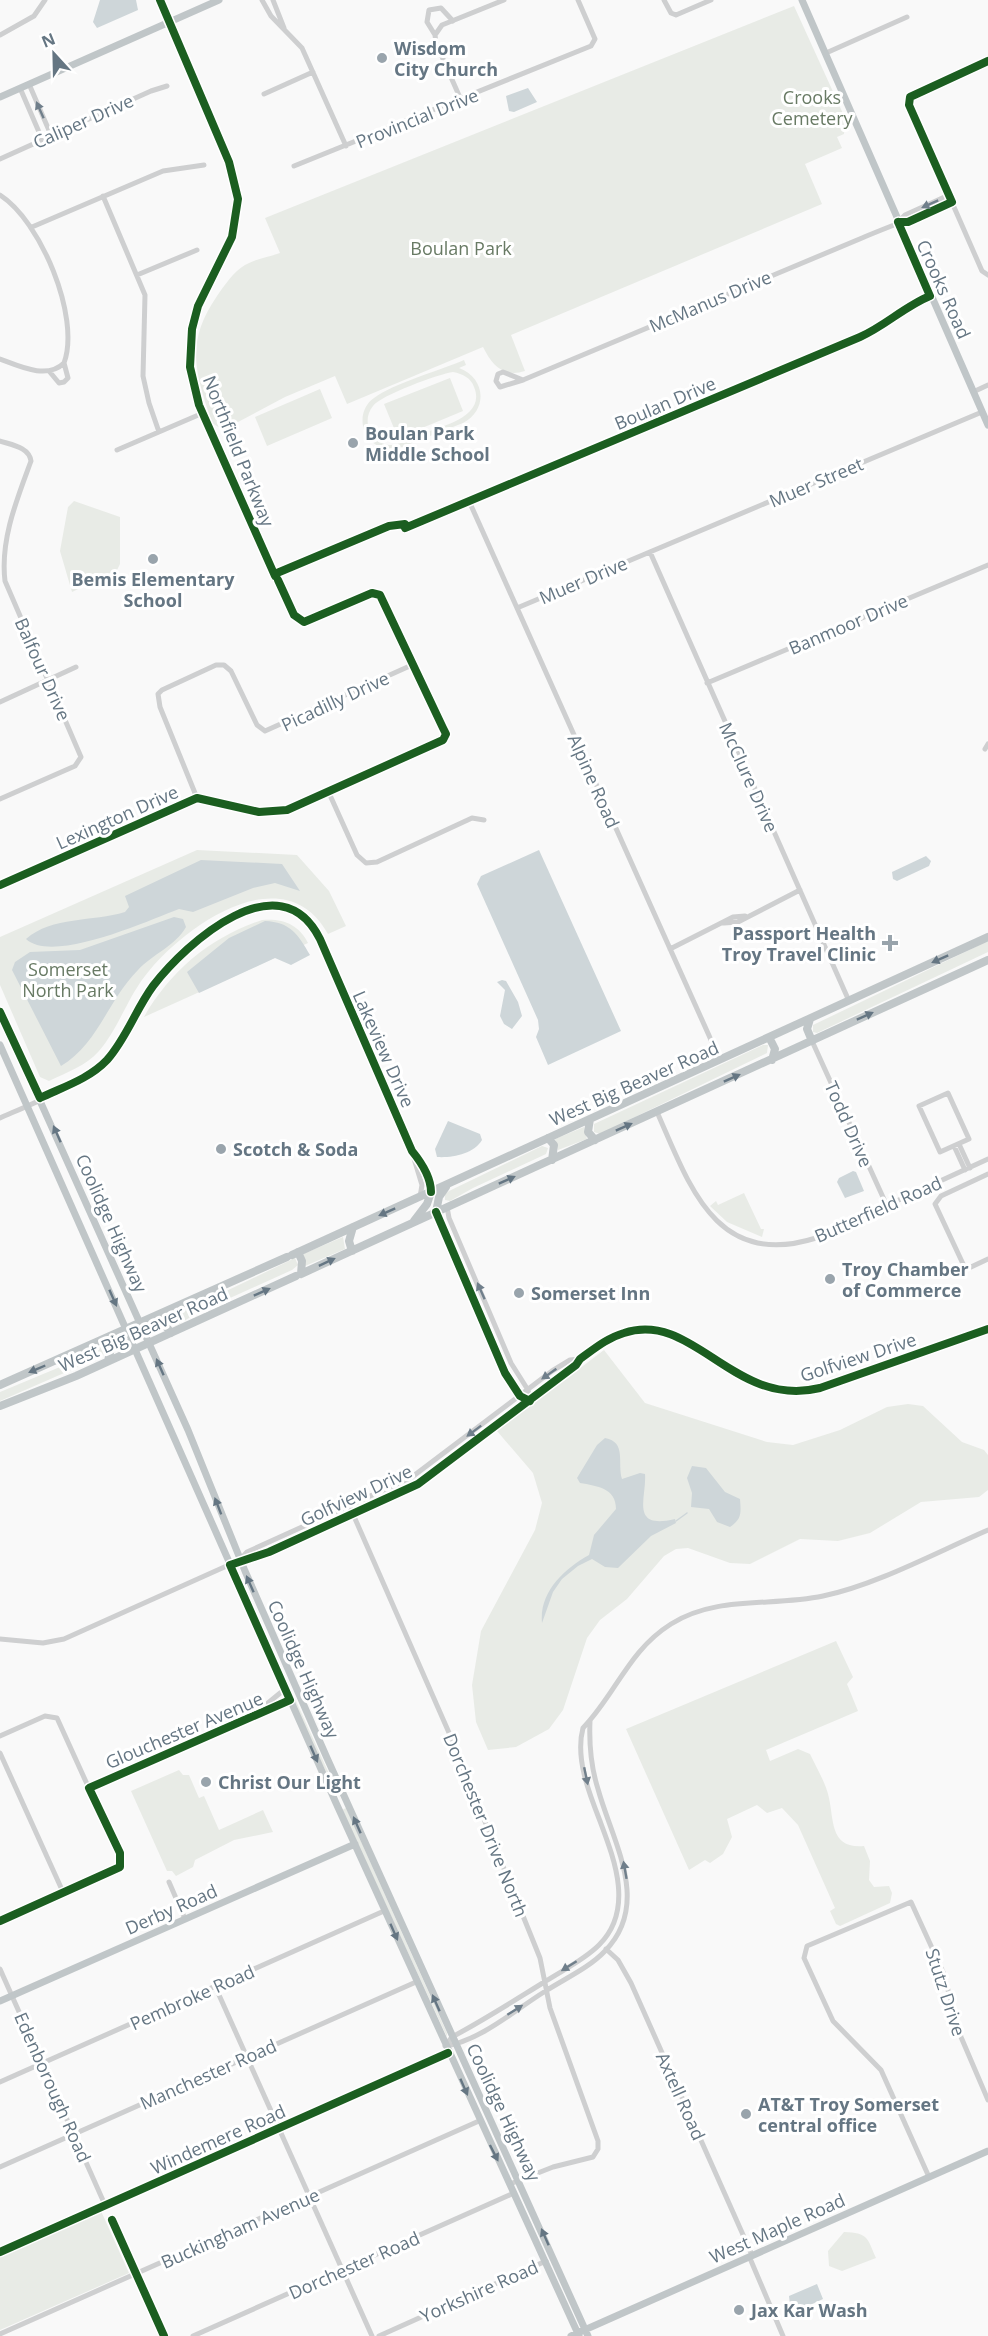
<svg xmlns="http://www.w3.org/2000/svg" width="988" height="2336" font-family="'Open Sans',sans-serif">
<rect width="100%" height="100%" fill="#f9f9f9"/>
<path fill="#e8ebe6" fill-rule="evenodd" d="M794,6l51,112 -1,16 -7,3 5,11 -37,16 17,40 -311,131 14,36c-22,7 -33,-6 -42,-24l-136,57 -12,-28 -50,21 -62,33 -11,-7c-17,-52 -27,-80 5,-127 7,-10 17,-25 28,-31 10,-6 24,-8 35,-12l-15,-35z
M464,360l2,5 -7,3c27,10 29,42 4,55l-84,33 -2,-4 7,-3c-11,-5 -19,-11 -21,-23 -2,-11 2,-22 11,-28 18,-14 67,-28 90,-38zM453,372c10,2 18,6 21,15 13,31 -36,40 -55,48 -8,3 -18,9 -26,10 -21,1 -33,-23 -20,-39 8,-11 66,-32 80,-34z
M450,378l13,33 -65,27 -14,-34z
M320,389l12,29 -65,28 -12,-29z
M74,501l46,16v47l-3,6 -45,22 -12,-41 8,-44z
M197,850l100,5 32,36 17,35 -18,8c-44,-80 -146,-7 -183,42 -18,23 -27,53 -46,75 -13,15 -32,21 -50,30l-9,-4 -40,-92v-48z
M262,920c20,-2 37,4 46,23l-164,74c27,-47 67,-80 118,-97z
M988,941v11l-171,81 -4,-1v-7z
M763,1045h5l-1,8 -167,81 -6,-2v-8z
M584,1127l3,12 -29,11 -3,-11z
M542,1146l6,2 -2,6 -73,34 -23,13 -5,-1v-6l4,-3z
M744,1193l17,36h3l-2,8 -35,-15 -17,-16 6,-5 2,4z
M343,1237l2,12 -40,17 -2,-12z
M295,1258l3,7 -6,5 -95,43 -21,13 -5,-2 1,-7z
M100,1347l5,3 -2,6 -103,45v-9l60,-25z
M604,1350l41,53 122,39 26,3 47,-15 47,-23 21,-3 15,2 39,36 22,8 4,5v35l-9,7 -58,5 -51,31 -32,8 -38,-2 -50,25 -20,-1 -42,-15 -12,1 -12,7 -37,43 -27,21 -13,18 -24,72 -14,19 -33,18 -28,3 -12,-28 -4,-37 9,-54 54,-101 7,-27 -9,-30 -36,-42z
M836,1641l17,36 -6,7 11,27 -92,39 4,11 28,-12 12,5c6,13 16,29 19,44 5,23 1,51 35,48l6,15 -1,19 5,7 15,-1 3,7 -2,10 -50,23 -4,-2 -6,-13 5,-3 -37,-83 -16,-17 -15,5 -10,-8 -30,14 5,18 -9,17 -13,9 -5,-3 -16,10 -63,-141z
M271,1646l70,154 -25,-48z
M179,1770l4,5h6l10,23 5,-2 15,34 44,-20 10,22 -39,8 -39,20 -2,7 -17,9 -4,-5h-5l-36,-80z
M346,1808l101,225v4l-105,-227z
M101,2211l28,62 -129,57v-74z
M844,2232c24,1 23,5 32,26l-34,13 -13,-5 -1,-15z"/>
<path fill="#ced6d9" d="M100,0h36l2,10 -41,18 -4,-6z
M528,88l9,14 -23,10 -5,-1 -3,-15z
M539,850l82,181 -73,34 -12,-28 3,-8 -1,-9 -61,-136 4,-8z
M926,856l5,5 -2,5 -32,15 -4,-2 -1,-7z
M201,860l81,4 18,27 -25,-8 -22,5 -60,24 -14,-3c-32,12 -126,55 -153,30 26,-23 67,-17 99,-27l4,-5 -4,-11z
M174,917l9,2 3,8c-11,19 -33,27 -48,43 -30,30 -40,74 -77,96l-49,-96 3,-8 15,-10 50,-2z
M265,921c25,1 33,13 45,34l-19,10 -16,-7 -76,35 -12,-21 42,-34z
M502,980l4,1 12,21 4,14 -10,13 -8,-5 -4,-8 5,-26 -8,-8z
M448,1121l32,13 2,6c-8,14 -30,18 -45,17l-2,-8z
M853,1171l3,1 8,19 -19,7 -8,-16 2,-4z
M605,1438c22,4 12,25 17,41l18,-6 5,1c2,23 -16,56 30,45l1,4 -25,13 -33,32 -13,-1 -13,-8 -14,7 -16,13 -9,13 -11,31c-3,-31 22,-54 47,-68l5,-20 22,-26c0,-21 -19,-23 -36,-26l-3,-5 20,-33z
M692,1466l14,2 19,24 15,7c1,14 2,20 -10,28l-13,-5 -8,-13 -18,-2 1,-14 -5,-15z
M817,2284l6,15 -28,13 -5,-7 -1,-9z"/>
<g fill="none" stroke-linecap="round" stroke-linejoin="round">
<path stroke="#ced6d9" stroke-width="1.5" d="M676,1521l11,-8"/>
<path stroke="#cecfd0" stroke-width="5" d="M262,0l9,16 31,32 44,98
M273,0l11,28
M664,0l7,13 5,2 35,-15
M0,35l34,-19 11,-16
M435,35l-8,-13 2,-12 12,-2 12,13
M826,53l81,-36
M988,61l-75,33 -5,8 74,169 6,4
M29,84l22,51
M20,88l22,51
M264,94l49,-22
M461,100l-25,-57 -1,-8 7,-10 62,-25
M0,159l151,-68 16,-5
M294,166l297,-120 4,-7 -17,-39
M0,195c40,25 81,122 64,168 -17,17 -45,3 -64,-4
M103,196l42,99 -2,81 6,27 10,29
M898,222l7,-7 44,-20
M32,227l131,-56 41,-6
M137,275l60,-25
M49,371l10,12 5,-1 4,-4 -4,-15
M523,380l-20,-8 -5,2 -2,7 4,6 23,-7 339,-142c30,-13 60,-23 90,-36
M973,392l15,-7
M0,441c12,4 29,6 31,20 -14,38 -31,79 -26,120l76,176 -6,9 -75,33
M117,450l86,-37 72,163
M469,501l251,559
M405,528l455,-191 70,-41
M650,552l199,449
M517,608l465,-196
M707,683l281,-118
M0,702l76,-35
M985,749l3,-5
M329,793l28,62 9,8 11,-1 95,-44 12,2
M197,798l-37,-91 -2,-13 4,-4 54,-25h8l7,6 26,54 8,6 147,-66
M0,885l197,-87 62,14 28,-2 156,-70 3,-6 -3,-6 -63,-133 -8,-2 -68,29 -10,-7 -16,-35
M724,923l14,-1 62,-32
M670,949l63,-32 12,-1
M812,1041l75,165
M948,1093l21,46 -29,13 -21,-46z
M657,1112c32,72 58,158 159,126l172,-79
M0,1118c27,-12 81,-34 101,-53 24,-21 34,-55 53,-80 31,-40 122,-123 162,-52l96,218c9,11 19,25 19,41
M959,1144l11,24
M954,1146l11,24
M412,1152l10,33 -2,12
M988,1174l-47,22 -6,8 29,62 7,1 17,-8
M447,1207l2,11 62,145 17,27 2,11
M436,1212l69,161 15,23 10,5
M349,1505l101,230 90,223 10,50 48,133v8l-5,8 -40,10 -43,17
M240,1560l7,-8 165,-75 140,-106 18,-11 10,-1
M0,1639l43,4 21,-4 176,-79h11l18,-8 149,-68 158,-119 4,-6c14,-10 27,-21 44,-26 70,-23 109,76 196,55l168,-59
M267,1710l1,-7 17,-14
M0,1736l45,-20 12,2 65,143 -2,6 -120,54
M0,1753l63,139
M89,1788l201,-88
M169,1882l16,37
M606,1949l12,11 13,23 121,272
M0,1969l105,236
M215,1986l157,350
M445,2046l7,-9c32,-17 63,-37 94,-56 17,-11 38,-21 53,-36 35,-35 16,-84 1,-124 -11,-28 -25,-63 -17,-93 33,-34 45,-77 88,-104 46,-29 101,-17 152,-28 53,-11 114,-44 165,-66
M445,2046c35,-5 70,-36 99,-54 20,-13 45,-24 61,-41 47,-48 7,-110 -7,-162 -7,-22 -9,-45 -8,-68
M0,2082l384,-171
M0,2167l416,-185
M929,2177l-48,-107 -48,-49 -29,-63 3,-12 104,-44 32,70 18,65 27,63
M112,2220l52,116
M0,2252l448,-199
M749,2256l34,80
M0,2334l479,-213
M193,2336l321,-143
M379,2336l167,-75"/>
<path stroke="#c0c6c8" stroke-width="7" d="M160,0l69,162 9,37 -6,38 -34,69 -6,23 -2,38 13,46
M802,0l186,425
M0,97l219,-97
M0,1012l188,418 57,141 82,187 261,578
M0,1045l336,758 243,533
M0,2001l355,-157
M571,2336l417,-185"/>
<path stroke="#c0c6c8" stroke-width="8" d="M810,1019l-3,10 5,12
M769,1037l6,12 -3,11
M590,1119l-2,13 7,8
M548,1138l6,7 -2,15
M436,1212l3,-15 7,-10
M414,1221l13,-17 4,-12
M352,1251l-3,-10 4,-14
M298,1252l4,9 -1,13
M292,1255l696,-318
M301,1274l687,-314
M167,1311l-2,14 6,8
M104,1340l7,8 -3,13
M0,1385l287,-128
M0,1406l76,-30 220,-100"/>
<defs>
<path id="cycleway" d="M160,0l69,162 9,37 -6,38 -34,69 -6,23 -2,38 9,38 76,171
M898,222h10l44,-20 -43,-97 1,-8 78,-36
M405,528l455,-191c25,-11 45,-31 70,-41l-32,-74
M277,573l112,-47 16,-2 2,3
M0,885l197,-87 62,14 28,-2 156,-70 3,-6 -3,-6 -63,-133 -8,-2 -68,29 -10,-7 -16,-35
M0,1012l40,86c23,-11 49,-19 67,-38 19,-21 29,-51 46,-74 34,-44 127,-127 167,-47l92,212c9,11 19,25 19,41
M436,1212l69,161 15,23 10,5
M0,1921l120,-54v-14l-31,-65 201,-88 -60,-135 39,-13 149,-68 158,-119 4,-6c14,-10 27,-21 44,-26 70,-23 109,76 196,55l168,-59
M112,2220l52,116
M0,2252l448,-199"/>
</defs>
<use href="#cycleway" stroke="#fff" stroke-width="11"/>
<use href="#cycleway" stroke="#1b5e20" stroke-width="8"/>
</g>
<defs><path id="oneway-solid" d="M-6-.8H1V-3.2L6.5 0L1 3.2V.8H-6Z" transform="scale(1.5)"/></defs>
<g fill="#707f8b">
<use href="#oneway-solid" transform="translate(40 110) rotate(-114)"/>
<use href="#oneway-solid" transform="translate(930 204) rotate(156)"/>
<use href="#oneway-solid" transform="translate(481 1291) rotate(-114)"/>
<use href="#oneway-solid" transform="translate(549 1374) rotate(145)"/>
<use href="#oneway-solid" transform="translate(474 1431) rotate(143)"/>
<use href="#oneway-solid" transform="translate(586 1776) rotate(78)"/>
<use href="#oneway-solid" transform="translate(625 1870) rotate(-100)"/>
<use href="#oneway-solid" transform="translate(569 1966) rotate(148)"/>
<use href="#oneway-solid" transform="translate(515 2010) rotate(-32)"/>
</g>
<g fill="#657683">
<use href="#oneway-solid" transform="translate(940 959) rotate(156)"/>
<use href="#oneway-solid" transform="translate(865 1016) rotate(-24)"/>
<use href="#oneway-solid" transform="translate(732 1078) rotate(-24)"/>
<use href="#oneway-solid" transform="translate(624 1127) rotate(-24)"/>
<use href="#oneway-solid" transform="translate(57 1134) rotate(-114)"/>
<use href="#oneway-solid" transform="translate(507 1180) rotate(-24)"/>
<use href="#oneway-solid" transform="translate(387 1212) rotate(156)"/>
<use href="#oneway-solid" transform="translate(327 1262) rotate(-25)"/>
<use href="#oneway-solid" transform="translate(262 1292) rotate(-24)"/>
<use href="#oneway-solid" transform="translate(113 1298) rotate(66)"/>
<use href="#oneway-solid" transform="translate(160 1367) rotate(-114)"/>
<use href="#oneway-solid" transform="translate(37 1369) rotate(157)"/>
<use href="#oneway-solid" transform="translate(218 1506) rotate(-111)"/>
<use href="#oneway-solid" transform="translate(250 1584) rotate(-114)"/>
<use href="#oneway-solid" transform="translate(314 1754) rotate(66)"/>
<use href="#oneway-solid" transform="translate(357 1825) rotate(-114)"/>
<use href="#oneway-solid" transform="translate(394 1932) rotate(66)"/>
<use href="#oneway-solid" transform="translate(436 2003) rotate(-114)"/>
<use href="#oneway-solid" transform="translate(464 2087) rotate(66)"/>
<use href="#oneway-solid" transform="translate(494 2153) rotate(63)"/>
<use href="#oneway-solid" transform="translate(545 2237) rotate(-114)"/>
</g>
<g fill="#99a4ac" stroke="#fff" stroke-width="2">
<circle cx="382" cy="58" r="6"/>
<circle cx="353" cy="443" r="6"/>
<circle cx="153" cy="559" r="6"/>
<path d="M887 934h6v6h6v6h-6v6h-6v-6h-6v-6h6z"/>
<circle cx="221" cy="1149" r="6"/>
<circle cx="830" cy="1279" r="6"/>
<circle cx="519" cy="1293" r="6"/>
<circle cx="206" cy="1782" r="6"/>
<circle cx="746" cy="2114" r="6"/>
<circle cx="739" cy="2310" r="6"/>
</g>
<g text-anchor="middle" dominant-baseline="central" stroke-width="6" stroke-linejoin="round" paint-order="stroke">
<g font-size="18" font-weight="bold" fill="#657683" stroke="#fff" text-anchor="start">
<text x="394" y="48">Wisdom<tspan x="394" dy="21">City Church</tspan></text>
<text x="365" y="433">Boulan Park<tspan x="365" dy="21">Middle School</tspan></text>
<text x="153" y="579" text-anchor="middle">Bemis Elementary<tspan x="153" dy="21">School</tspan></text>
<text x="876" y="933" text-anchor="end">Passport Health<tspan x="876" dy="21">Troy Travel Clinic</tspan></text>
<text x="233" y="1149">Scotch &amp; Soda</text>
<text x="842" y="1269">Troy Chamber<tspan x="842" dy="21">of Commerce</tspan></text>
<text x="531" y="1293">Somerset Inn</text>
<text x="218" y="1782">Christ Our Light</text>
<text x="758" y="2104">AT&amp;T Troy Somerset<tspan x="758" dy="21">central office</tspan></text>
<text x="751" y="2310">Jax Kar Wash</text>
</g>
<g font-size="18" fill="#687a64" stroke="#fff">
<text x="812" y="97">Crooks<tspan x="812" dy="21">Cemetery</tspan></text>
<text x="461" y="248">Boulan Park</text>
<text x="68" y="969">Somerset<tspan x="68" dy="21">North Park</tspan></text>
</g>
<g font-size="18" fill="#657683" stroke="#fff">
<text transform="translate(417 118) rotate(-22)">Provincial Drive</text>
<text transform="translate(83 121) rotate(-24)">Caliper Drive</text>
<text transform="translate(944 289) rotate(66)">Crooks Road</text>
<text transform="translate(710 301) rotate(-23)">McManus Drive</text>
<text transform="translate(665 403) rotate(-23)">Boulan Drive</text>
<text transform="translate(239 451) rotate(68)">Northfield Parkway</text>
<text transform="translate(816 482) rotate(-23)">Muer Street</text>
<text transform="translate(583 580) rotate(-23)">Muer Drive</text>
<text transform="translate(848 624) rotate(-23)">Banmoor Drive</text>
<text transform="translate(43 669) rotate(66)">Balfour Drive</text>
<text transform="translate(335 701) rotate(-25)">Picadilly Drive</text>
<text transform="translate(749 777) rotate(66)">McClure Drive</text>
<text transform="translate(594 781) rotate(66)">Alpine Road</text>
<text transform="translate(117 817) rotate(-24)">Lexington Drive</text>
<text transform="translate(384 1049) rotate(66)">Lakeview Drive</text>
<text transform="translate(634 1083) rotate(-24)">West Big Beaver Road</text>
<text transform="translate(849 1124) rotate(66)">Todd Drive</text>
<text transform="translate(878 1209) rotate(-24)">Butterfield Road</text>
<text transform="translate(112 1223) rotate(66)">Coolidge Highway</text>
<text transform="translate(143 1329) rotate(-24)">West Big Beaver Road</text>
<text transform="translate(858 1357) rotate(-18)">Golfview Drive</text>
<text transform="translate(356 1495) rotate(-25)">Golfview Drive</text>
<text transform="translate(304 1669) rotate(66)">Coolidge Highway</text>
<text transform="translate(184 1730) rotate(-23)">Glouchester Avenue</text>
<text transform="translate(486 1825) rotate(68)">Dorchester Drive North</text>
<text transform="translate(171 1909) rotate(-24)">Derby Road</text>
<text transform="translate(946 1992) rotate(72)">Stutz Drive</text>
<text transform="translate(192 1997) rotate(-24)">Pembroke Road</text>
<text transform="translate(208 2074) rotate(-24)">Manchester Road</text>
<text transform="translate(53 2087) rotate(66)">Edenborough Road</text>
<text transform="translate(681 2096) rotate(66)">Axtell Road</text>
<text transform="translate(504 2112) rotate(65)">Coolidge Highway</text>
<text transform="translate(218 2139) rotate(-24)">Windemere Road</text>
<text transform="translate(240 2228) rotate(-24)">Buckingham Avenue</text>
<text transform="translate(777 2228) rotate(-24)">West Maple Road</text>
<text transform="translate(354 2265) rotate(-24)">Dorchester Road</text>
<text transform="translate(479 2291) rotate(-24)">Yorkshire Road</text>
</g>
</g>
<g transform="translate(54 54) rotate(338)" stroke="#ffffff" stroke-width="4.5" paint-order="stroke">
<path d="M0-4.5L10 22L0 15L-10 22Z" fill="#657683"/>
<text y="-9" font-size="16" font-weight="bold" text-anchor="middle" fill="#657683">N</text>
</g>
</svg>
